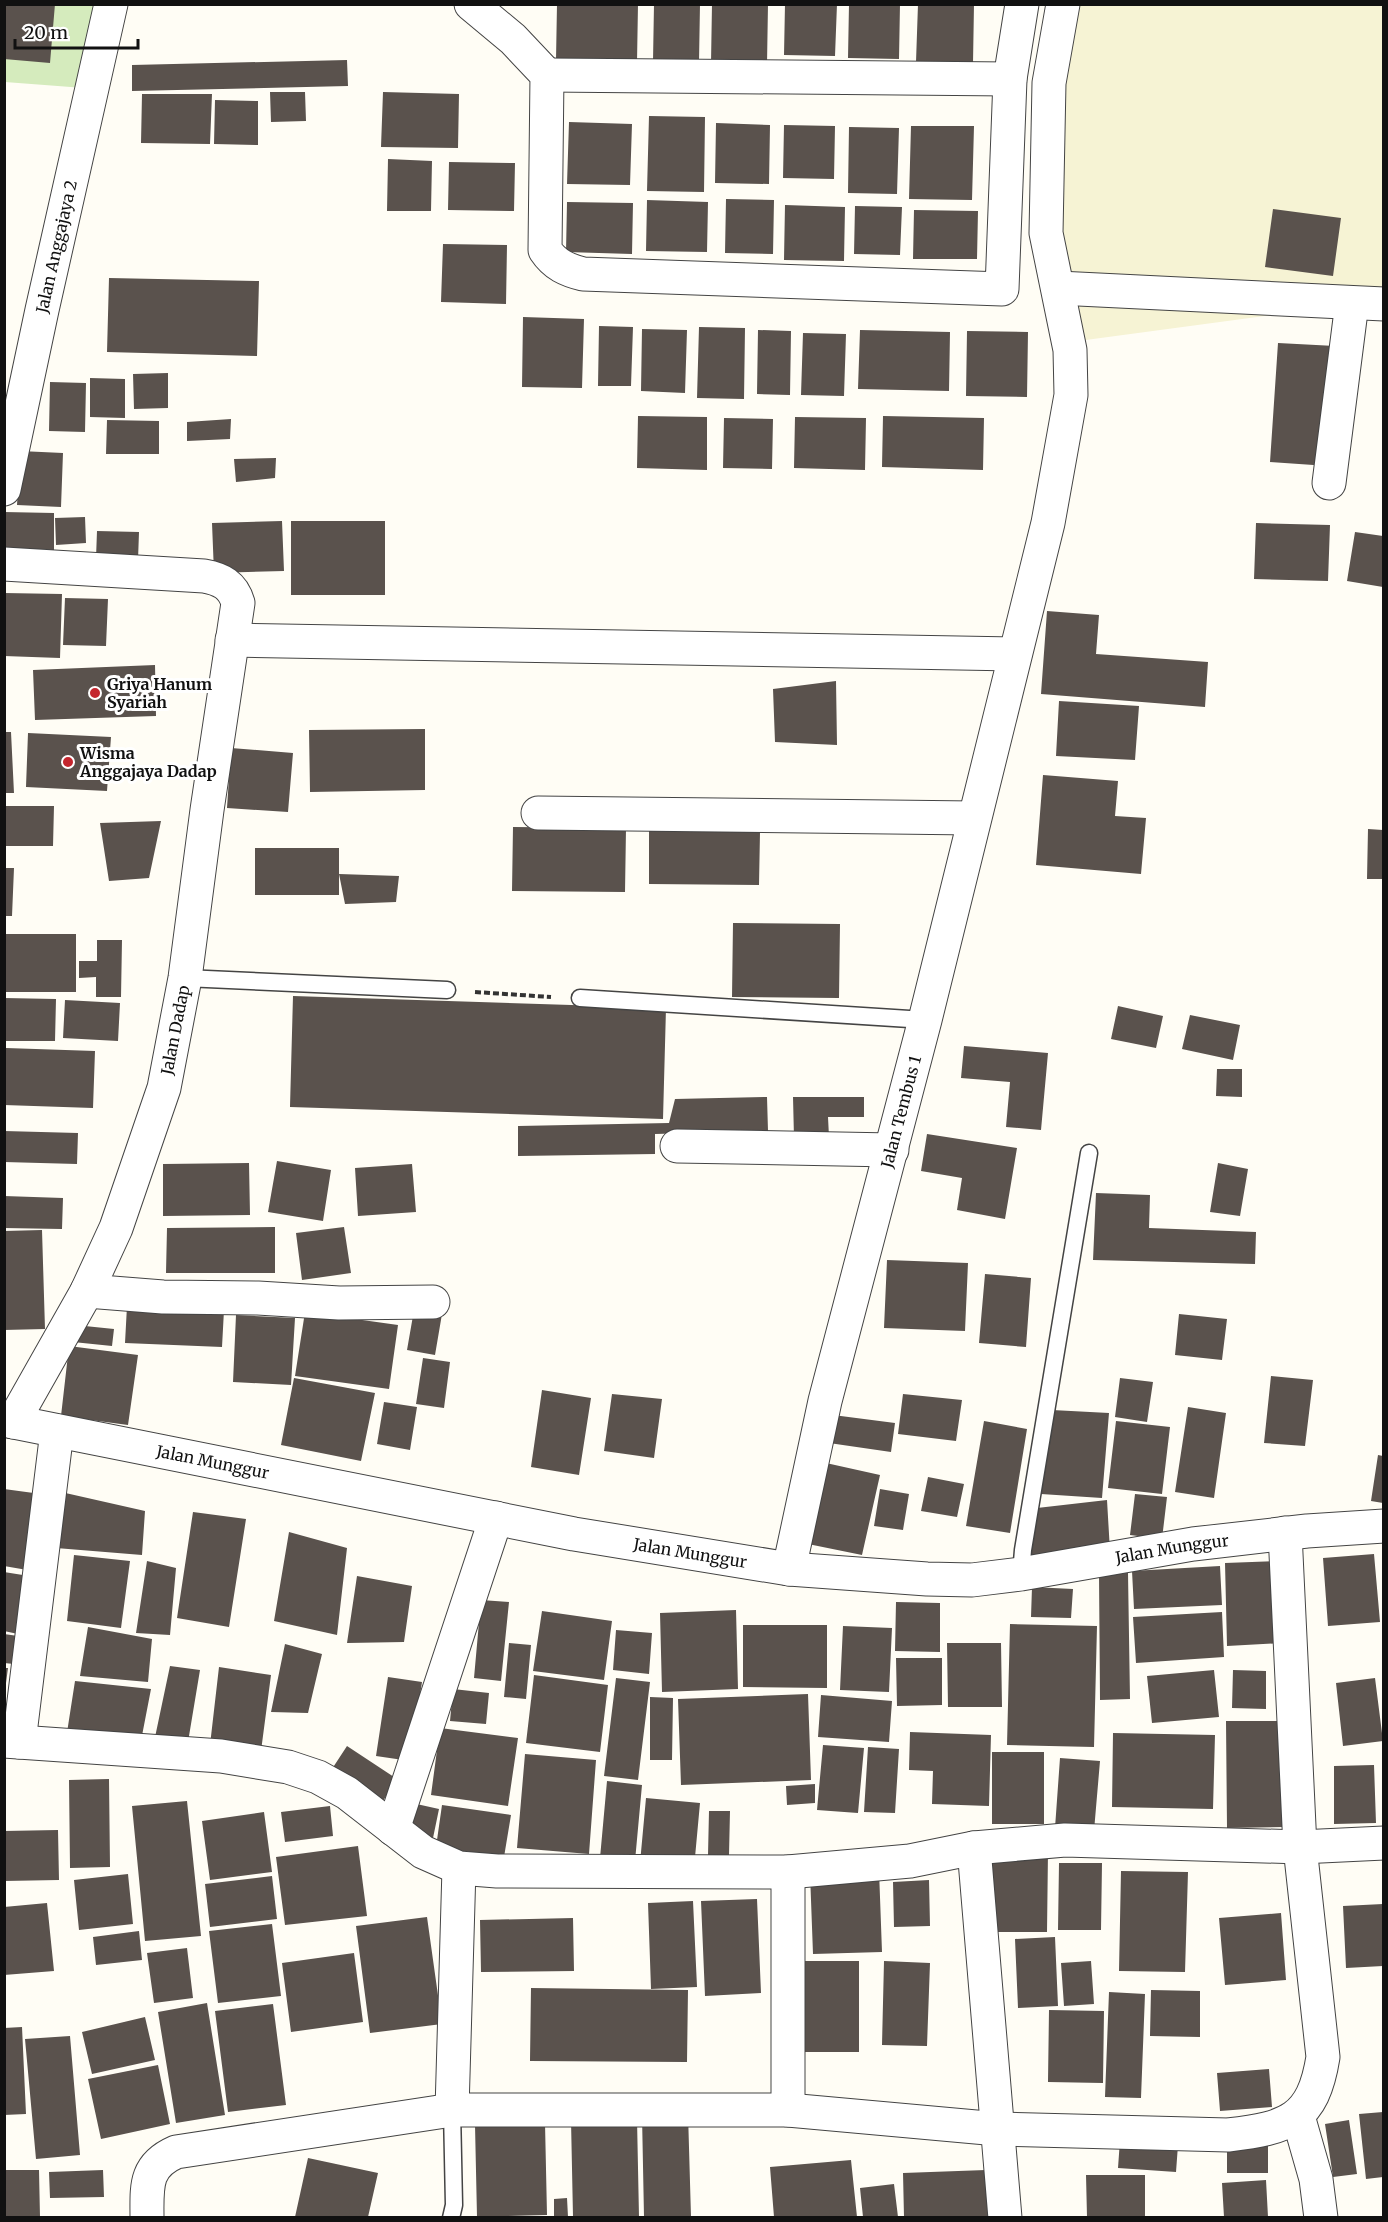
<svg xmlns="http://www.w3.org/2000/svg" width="1388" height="2222" font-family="Merriweather,serif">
<rect width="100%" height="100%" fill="#fffdf5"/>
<path fill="#f6f3d4" d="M1056,5h327v295l-327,44z"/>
<path fill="#d5ebbd" d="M4,5h101l-21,83 -79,-6z"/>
<path fill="#5a524d" d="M4,4h51l-5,59 -46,-4z
M557,4h81l-1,58 -81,-2z
M654,4h46l-1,58 -46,-1z
M712,4h56l-1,60 -56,-1z
M785,4h52l-2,52 -51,-1z
M849,4h51l-1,55 -51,-1z
M918,4h56l-1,59 -57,-1z
M347,60l1,26 -216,5v-26z
M270,92h35l1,29 -35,1z
M383,92l76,2 -1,54 -77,-1z
M142,94h70l-2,50 -69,-1z
M215,100l43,1v44l-44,-1z
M649,116l56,1 -1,75 -57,-1z
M569,122l63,2 -2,61 -63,-1z
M716,123l54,2 -1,59 -54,-1z
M784,125l51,1 -1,53 -51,-1z
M911,126h63l-2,74 -63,-1z
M849,127l50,1 -2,66 -49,-1z
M388,159l44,2 -1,50h-44z
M449,162l66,1 -1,48 -66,-1z
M726,199l48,1 -1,54 -48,-1z
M647,200l61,2 -1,50 -61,-1z
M567,202l66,1 -1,51 -66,-2z
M785,205l60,2 -1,54 -60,-1z
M855,206l47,1 -2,48 -46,-1z
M1273,209l68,9 -8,58 -68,-9z
M914,210l64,1 -1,48h-64z
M443,244l64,1 -1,59 -65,-2z
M109,278l150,3 -2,75 -150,-4z
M523,317l61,2 -2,69 -60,-1z
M599,326l34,1 -2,59h-33z
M699,327l46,1 -1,71 -47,-1z
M642,329l45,1 -2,63 -44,-2z
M758,330l33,1 -1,64 -33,-1z
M860,330l90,2 -1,59 -91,-2z
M967,331l61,1 -1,65 -61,-1z
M803,333l43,1 -2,62 -43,-1z
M1278,343l57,3 -7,120 -58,-4z
M168,373v35l-34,1 -1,-35z
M90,378l35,1v39l-35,-1z
M50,382l36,1 -1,49 -36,-1z
M638,416l69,1v53l-70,-2z
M883,416l101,2 -1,52 -101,-3z
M795,417l71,1 -1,52 -71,-2z
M724,418l49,1 -1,50 -49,-1z
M231,419l-1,20 -43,2v-19z
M107,420l52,1v33h-53z
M20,451l43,2 -2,54 -44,-2z
M276,458l-1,20 -39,4 -2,-23z
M4,512l50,1v37l-50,-1z
M85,517l1,26 -30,2 -1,-27z
M282,521l2,50 -70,2 -2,-50z
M291,521h94v74h-94z
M1256,523l74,2 -2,56 -74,-2z
M97,531l42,1 -1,28 -42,-2z
M1355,532l28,4v51l-36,-6z
M4,593l58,1 -2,64 -56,-2z
M65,598l43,1 -2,47 -43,-1z
M1047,611l52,4 -3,39 112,8 -3,45 -164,-13z
M155,665l1,51 -121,4 -2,-50z
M836,681l1,64 -62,-3 -2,-53z
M1059,701l80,5 -4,54 -79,-4z
M425,729v61l-115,2 -1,-62z
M4,732h7l3,61h-10z
M28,733l83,4 -4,54 -81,-4z
M231,748l62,5 -5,59 -61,-4z
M1043,775l75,6 -3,35 31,2 -5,56 -105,-9z
M4,806h50l-1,40h-49z
M161,821l-12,57 -40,3 -9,-58z
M513,827l113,1 -1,64 -113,-1z
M1368,829l15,1v49h-16z
M649,831l111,1 -1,53 -110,-1z
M255,848h84v47h-84z
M4,868h10l-2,48h-8z
M339,874l60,2 -3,26 -51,2z
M733,923l107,1 -1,74 -107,-1z
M4,934h72v58h-72z
M97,940h25l-1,57h-25v-20l-17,1v-17h18z
M293,996l373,12 -3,111 -373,-12z
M4,998l52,1 -1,42h-51z
M65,1000l55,3 -2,38 -55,-3z
M1118,1006l45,10 -7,32 -45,-9z
M1190,1015l50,10 -7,35 -51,-11z
M964,1046l84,7 -7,77 -35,-3 4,-45 -49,-4z
M6,1048l89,3 -2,57 -89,-3z
M1217,1069h25v28l-26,-1z
M767,1097l1,34 -113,3v20l-137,2v-30l151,-3 6,-24z
M793,1097h71v20h-36l1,20 -35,1z
M4,1131l74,2 -1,31 -73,-2z
M927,1134l90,14 -12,71 -48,-9 5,-32 -41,-7z
M277,1161l54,9 -8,51 -55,-9z
M249,1163l1,52 -87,1v-52z
M1218,1163l30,6 -8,47 -30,-4z
M412,1164l4,48 -58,4 -3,-48z
M1096,1193l54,2 -1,33 107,4 -1,32 -162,-4z
M4,1196l59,2 -1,31 -58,-1z
M275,1227v46h-109l1,-45z
M344,1227l7,46 -49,7 -6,-47z
M42,1230l3,99 -41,1v-99z
M887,1260l81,3 -3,68 -81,-3z
M985,1274l46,4 -5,69 -47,-4z
M127,1306l97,4 -2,37 -97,-4z
M414,1310l28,4 -7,41 -28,-5z
M305,1312l93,13 -9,64 -94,-13z
M1179,1314l48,5 -5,41 -47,-5z
M236,1315l59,3 -4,67 -58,-3z
M75,1325l39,4 -2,17 -39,-4z
M69,1346l69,9 -10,70 -67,-9z
M423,1358l27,4 -6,46 -28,-4z
M1271,1376l42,4 -8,66 -41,-3z
M294,1378l81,15 -14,68 -80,-16z
M1120,1378l33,4 -6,40 -32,-5z
M542,1390l49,8 -12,77 -48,-8z
M612,1394l50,5 -8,59 -50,-7z
M903,1394l59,6 -6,41 -58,-7z
M384,1402l33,5 -7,43 -33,-6z
M1188,1407l38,6 -12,85 -39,-6z
M1052,1410l57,3 -7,85 -61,-4z
M833,1415l62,8 -4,29 -62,-9z
M984,1421l43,8 -17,104 -44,-7z
M1116,1421l54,6 -8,67 -54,-6z
M1378,1455l5,1v47l-12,-2z
M826,1463l54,12 -18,80 -54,-11z
M928,1477l36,7 -7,33 -36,-6z
M4,1489l37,5 -8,77 -29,-5z
M880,1489l29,5 -6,36 -29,-4z
M61,1492l84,19 -3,44 -86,-7z
M1135,1494l32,3 -5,42 -32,-4z
M1107,1500l3,51 -79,5 6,-48z
M193,1512l53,7 -17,108 -52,-9z
M289,1532l58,16 -10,87 -63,-14z
M1374,1554l6,68 -52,4 -5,-68z
M74,1555l56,6 -9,67 -54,-7z
M147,1561l29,7 -6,67 -34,-2z
M1279,1561l3,82 -55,3 -2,-83z
M1220,1566l2,39 -88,4 -2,-38z
M4,1572l25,4 -11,58 -14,-3z
M1128,1573l2,126 -30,1 -1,-126z
M357,1576l55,10 -8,56 -57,1z
M1032,1587l41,2 -2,29 -40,-1z
M481,1600l28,2 -8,79 -27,-3z
M896,1602l44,1v49l-45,-1z
M736,1610l2,79 -76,3 -2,-79z
M542,1611l70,10 -8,59 -71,-9z
M1222,1612l2,45 -88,6 -3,-46z
M1010,1624l87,2 -3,121 -87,-2z
M743,1625h84v63l-84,-1z
M843,1626l49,2 -3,64 -49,-2z
M88,1627l64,12 -4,43 -68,-6z
M616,1630l36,3 -3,41 -36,-4z
M4,1634l14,2 -4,28 -10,-1z
M509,1643l22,2 -5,54 -22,-2z
M947,1643h54l1,64h-54z
M285,1644l37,10 -14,59 -37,-1z
M896,1658h46v47l-45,1z
M170,1666l30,4 -13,78 -33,-6z
M219,1667l52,8 -10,76 -51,-6z
M4,1668h4l-2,15h-2z
M1214,1670l5,47 -67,6 -5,-47z
M1233,1670l33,1v38l-34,-1z
M534,1675l74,10 -8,67 -74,-9z
M388,1677l34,5 -12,79 -34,-5z
M616,1678l34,4 -12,98 -34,-4z
M1375,1678l8,63 -40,5 -7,-63z
M75,1681l76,8 -11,57 -74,-7z
M453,1689l36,4 -3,31 -36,-3z
M808,1694l3,86 -130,5 -3,-86z
M821,1695l71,6 -3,41 -71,-5z
M650,1697l23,1 -1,62h-22z
M1226,1721h56l2,106 -57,1z
M440,1728l78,10 -10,68 -77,-11z
M910,1732l81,3 -2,71 -57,-2 1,-33 -24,-1z
M1113,1733l102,2 -2,74 -101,-2z
M823,1745l41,3 -6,65 -41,-3z
M347,1746l50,33 -16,25 -51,-32z
M868,1747l31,2 -4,64 -31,-1z
M992,1752h52v72h-52z
M525,1754l71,6 -7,94 -72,-6z
M1060,1758l40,3 -6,70 -39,-3z
M1374,1765l2,58 -42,1v-58z
M109,1779l1,88 -40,1 -1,-88z
M607,1781l35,4 -7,76 -35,-3z
M815,1784v19l-28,2 -1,-19z
M646,1798l54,5 -6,65 -54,-5z
M187,1801l14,135 -56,5 -13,-135z
M412,1803l27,6 -6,29 -27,-5z
M442,1805l69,10 -7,42 -68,-10z
M330,1806l3,30 -48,6 -4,-30z
M709,1811h21l-1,44h-21z
M264,1812l8,60 -62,8 -8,-59z
M58,1830l1,50 -55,1v-50z
M358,1846l9,70 -82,9 -9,-68z
M991,1851h57l-1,81h-56z
M1059,1863h43l-1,67h-43z
M879,1870l3,82 -69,2 -3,-81z
M1121,1871l67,1 -3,100 -66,-1z
M128,1874l5,50 -54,6 -5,-50z
M272,1876l5,43 -67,8 -5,-43z
M929,1880l1,46 -36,1 -1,-45z
M757,1899l4,94 -56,3 -4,-95z
M693,1901l4,86 -46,2 -3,-86z
M47,1903l7,68 -50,4v-68z
M1383,1904v62l-37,2 -3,-62z
M1281,1913l5,67 -61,5 -6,-67z
M427,1917l15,107 -72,9 -14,-107z
M573,1918l1,53 -93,1 -1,-52z
M272,1924l9,72 -63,7 -9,-72z
M139,1931l3,29 -46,5 -3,-28z
M1055,1937l3,69 -40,2 -3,-69z
M187,1948l6,50 -39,5 -7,-50z
M354,1953l9,69 -72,10 -9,-69z
M798,1961h61v91h-61z
M884,1961l46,2 -3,83 -45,-1z
M1091,1961l3,43 -30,2 -3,-43z
M531,1988l157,2 -1,72 -157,-1z
M1151,1990l49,1v46l-50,-1z
M1109,1992l36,2 -4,104 -36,-1z
M207,2003l18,112 -49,8 -18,-111z
M273,2004l13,101 -58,7 -13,-101z
M1049,2010l55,1 -1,72 -55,-1z
M145,2017l10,43 -63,14 -10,-42z
M22,2027l4,87 -22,1v-87z
M70,2036l10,119 -44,4 -11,-120z
M158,2065l12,59 -69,15 -13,-60z
M1269,2069l3,38 -52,4 -3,-38z
M1383,2112v65l-17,2 -7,-65z
M688,2113l3,104h-47l-2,-102z
M637,2119l2,98h-66l-2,-97z
M1349,2120l8,54 -24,3 -8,-53z
M545,2123l2,92 -70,2 -2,-92z
M1227,2139h41v34h-41z
M1120,2140l58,5 -2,27 -58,-4z
M308,2158l70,15 -10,44h-73z
M851,2160l6,57h-83l-4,-50z
M4,2170h35l1,47h-36z
M103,2170l1,27 -54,1 -1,-26z
M986,2170l2,47h-84l-1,-44z
M1086,2175h59v42h-58z
M1266,2180l2,37h-44l-2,-34z
M894,2184l4,33h-35l-3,-29z
M567,2198l1,19h-14v-18z"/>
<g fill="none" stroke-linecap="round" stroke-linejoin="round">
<defs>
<path id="service" d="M185,978l262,12
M580,998l345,22
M1021,1574l2,-24 66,-397
M451,2218l3,-13 -2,-95"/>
<g id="minor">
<path d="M471,4l42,35 34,36 -2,175c10,15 22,20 38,24l419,15 8,-210 12,-75"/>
<path d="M547,75l463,4"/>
<path d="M1058,288l326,16"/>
<path d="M1329,483l23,-180"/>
<path d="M4,564l200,12c17,3 29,9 34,27l-31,207 -22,168 -21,110 -48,140 -29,63 -74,131"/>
<path d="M232,640l783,14"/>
<path d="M538,813l436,5"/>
<path d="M677,1146l215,4"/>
<path d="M87,1291l76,6 95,1 81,5 94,-1"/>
<path id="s1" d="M4,1420l570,114 215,35 138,10 45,1 49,-6 172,-30 114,-13 77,-5"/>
<path id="s2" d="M789,1569l36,-168 100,-381 123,-497 23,-128 -1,-45 -24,-117 3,-150 14,-79"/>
<path d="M4,1741l217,15 67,11 30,10 29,16 76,59 36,16 38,3 291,1 122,-11 64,-13 91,-8 235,7 84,-4"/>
<path d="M19,1742l38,-311"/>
<path d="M393,1829l103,-311"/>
<path d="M974,1848l31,370"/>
<path d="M459,1868l-7,242h336l210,19 230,6c60,-7 85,-15 95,-78l-23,-210 -15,-314"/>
<path d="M788,1872v238"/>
<path d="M1298,2116l18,63 5,39"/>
<path d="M147,2218c0,-31 -3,-52 29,-66l276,-42"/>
</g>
<g id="tertiary">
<path id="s3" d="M4,489l38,-179 69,-306"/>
</g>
</defs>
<use href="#service" stroke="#444" stroke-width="19"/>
<use href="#minor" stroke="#444" stroke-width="35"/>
<use href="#tertiary" stroke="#444" stroke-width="35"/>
<path stroke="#333" stroke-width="4" stroke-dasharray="6 3" stroke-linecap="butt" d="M475,992l76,5"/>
<use href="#service" stroke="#fff" stroke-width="16"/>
<use href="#minor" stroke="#fff" stroke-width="33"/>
<use href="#tertiary" stroke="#fff" stroke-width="33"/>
</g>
<g fill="#c4262e" stroke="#fff" stroke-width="2">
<circle cx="95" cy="693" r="6"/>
<circle cx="68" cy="762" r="6"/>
</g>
<g text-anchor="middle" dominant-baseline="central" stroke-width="6" stroke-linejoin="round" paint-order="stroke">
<g font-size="16" fill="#111" stroke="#fff">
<text stroke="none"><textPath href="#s3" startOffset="248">Jalan Anggajaya 2</textPath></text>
<text transform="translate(175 1030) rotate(-79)">Jalan Dadap</text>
<text stroke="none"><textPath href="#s2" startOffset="471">Jalan Tembus 1</textPath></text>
<text stroke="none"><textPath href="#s1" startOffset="213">Jalan Munggur</textPath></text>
<text stroke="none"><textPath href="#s1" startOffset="1185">Jalan Munggur</textPath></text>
<text stroke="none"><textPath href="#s1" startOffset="699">Jalan Munggur</textPath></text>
</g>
<g font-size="16" font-weight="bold" fill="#111" stroke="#fff" text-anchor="start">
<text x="107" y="684">Griya Hanum<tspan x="107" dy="18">Syariah</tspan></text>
<text x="80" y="753">Wisma<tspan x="80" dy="18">Anggajaya Dadap</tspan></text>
</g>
</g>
<rect width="1388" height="2222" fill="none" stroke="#111111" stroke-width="12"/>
<path d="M15 39v9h123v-9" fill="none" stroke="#111111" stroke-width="3"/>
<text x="24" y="39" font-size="18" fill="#111111" stroke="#ffffff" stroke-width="4.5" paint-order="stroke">20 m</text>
</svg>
